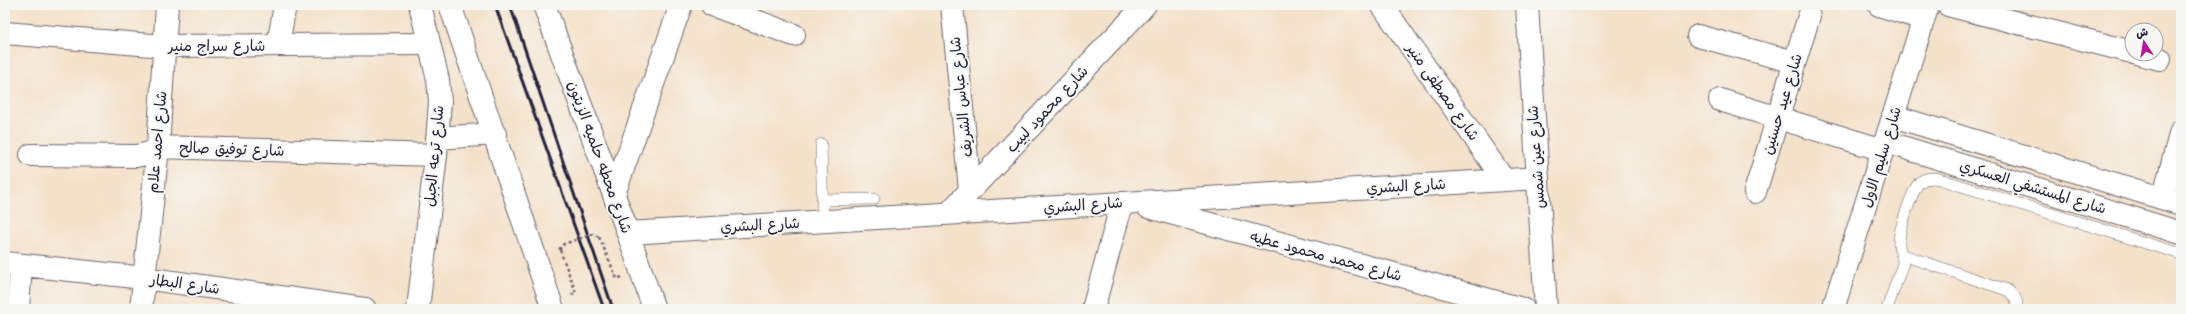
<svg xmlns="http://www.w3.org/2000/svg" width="2186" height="314" font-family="'Shantell Sans','Playpen Sans Arabic',sans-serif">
<rect width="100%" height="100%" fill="#f6f6f2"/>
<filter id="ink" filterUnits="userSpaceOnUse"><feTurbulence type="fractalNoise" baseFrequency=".025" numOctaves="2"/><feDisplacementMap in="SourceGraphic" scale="8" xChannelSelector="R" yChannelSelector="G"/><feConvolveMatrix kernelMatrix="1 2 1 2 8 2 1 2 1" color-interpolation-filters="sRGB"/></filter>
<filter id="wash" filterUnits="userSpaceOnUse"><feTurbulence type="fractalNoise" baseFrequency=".012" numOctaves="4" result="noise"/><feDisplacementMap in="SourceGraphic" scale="16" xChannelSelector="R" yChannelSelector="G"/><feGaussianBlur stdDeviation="0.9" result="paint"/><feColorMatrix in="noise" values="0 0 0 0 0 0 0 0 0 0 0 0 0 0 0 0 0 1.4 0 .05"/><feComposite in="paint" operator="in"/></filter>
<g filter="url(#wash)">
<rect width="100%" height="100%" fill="#f4e1c9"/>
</g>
<g filter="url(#ink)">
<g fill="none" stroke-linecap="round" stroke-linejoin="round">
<defs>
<path id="lane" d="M821,144l2,77
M822,200l52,-1
M1903,255l104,35c7,5 12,10 9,19
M1887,309l16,-46c0,-8 -5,-14 -4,-21 0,-12 13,-51 20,-59 5,-5 11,-5 17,-5l245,76"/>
<path id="street" d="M712,5l82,30
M952,5l18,185
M1382,5l122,175
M1879,5l44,14
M1948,5l184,47
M5,33l159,13 265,-2
M1698,36l97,26
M278,45l7,-40
M2140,54l20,5
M1720,100l163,50
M1893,116l288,88
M1886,142l295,91
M31,155l105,1 14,-3 8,-6 278,8
M1755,192l54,-176
M614,194l67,-189
M2163,198l18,-67
M1148,207l375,102
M949,213l196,-208
M628,233l910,-55
M5,263l139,15 221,31
M18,309l3,-44
M141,309l17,-162 9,-142
M1093,309l29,-106"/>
<path id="secondary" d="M450,5l103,304
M544,5l84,228 26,76
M1527,5l19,304
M437,138l58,-4
M418,309l18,-154 4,-54 -2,-21 -18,-75
M1833,309l95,-304"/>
</defs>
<use href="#lane" stroke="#6c656d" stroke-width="12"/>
<use href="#street" stroke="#6c656d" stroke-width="24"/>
<use href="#secondary" stroke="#6c656d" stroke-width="24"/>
<path stroke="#6c656d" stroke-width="2.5" stroke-dasharray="3 3" stroke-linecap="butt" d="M599,237l18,42 5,-2
M560,250l16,43 -6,2"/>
<use href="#lane" stroke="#fff" stroke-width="11"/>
<use href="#street" stroke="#fff" stroke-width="22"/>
<use href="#secondary" stroke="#fff" stroke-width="22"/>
<path stroke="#22223b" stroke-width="3" d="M495,5l109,304
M510,5l103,304"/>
<path stroke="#6c656d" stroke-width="2.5" stroke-dasharray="3 3" stroke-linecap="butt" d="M560,250v-3l4,-3 29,-10 6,3"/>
</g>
</g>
<g text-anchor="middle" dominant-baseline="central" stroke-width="4" stroke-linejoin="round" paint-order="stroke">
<g font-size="15" fill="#22223b" stroke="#f6f6f2">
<text x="217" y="46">شارع سراج منير</text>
<text transform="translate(1443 92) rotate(55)">شارع مصطفى منير</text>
<text transform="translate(961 97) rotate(-96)">شارع عباس الشريف</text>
<text transform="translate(1782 104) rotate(-73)">شارع عيد حسنين</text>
<text transform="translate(1047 109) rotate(-47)">شارع محمود لبيب</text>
<text transform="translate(157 142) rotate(-85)">شارع احمد علام</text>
<text transform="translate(232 149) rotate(2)">شارع توفيق صالح</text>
<text transform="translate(434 156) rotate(-85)">شارع ترعه الجبل</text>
<text transform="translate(600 157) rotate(70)">شارع محطه حلميه الزيتون</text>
<text transform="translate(1536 157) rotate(-94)">شارع عين شمس</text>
<text transform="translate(1881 157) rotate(-73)">شارع سليم الاول</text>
<text transform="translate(1406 186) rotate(-3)">شارع البشري</text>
<text transform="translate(2033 187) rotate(17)">شارع المستشفي العسكري</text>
<text transform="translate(1083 205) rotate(-4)">شارع البشري</text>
<text transform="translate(760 225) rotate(-3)">شارع البشري</text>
<text transform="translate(1326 256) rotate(15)">شارع محمد محمود عطيه</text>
<text transform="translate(185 284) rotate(8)">شارع البطار</text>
</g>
</g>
<rect width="2186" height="314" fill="none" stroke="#f6f6f2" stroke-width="20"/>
<g transform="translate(2144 42) rotate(348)"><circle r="19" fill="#f6f6f2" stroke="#a1a1a9"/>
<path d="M0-3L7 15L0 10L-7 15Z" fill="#b5179e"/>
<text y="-6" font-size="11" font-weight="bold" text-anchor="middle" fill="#22223b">ش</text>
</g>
</svg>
